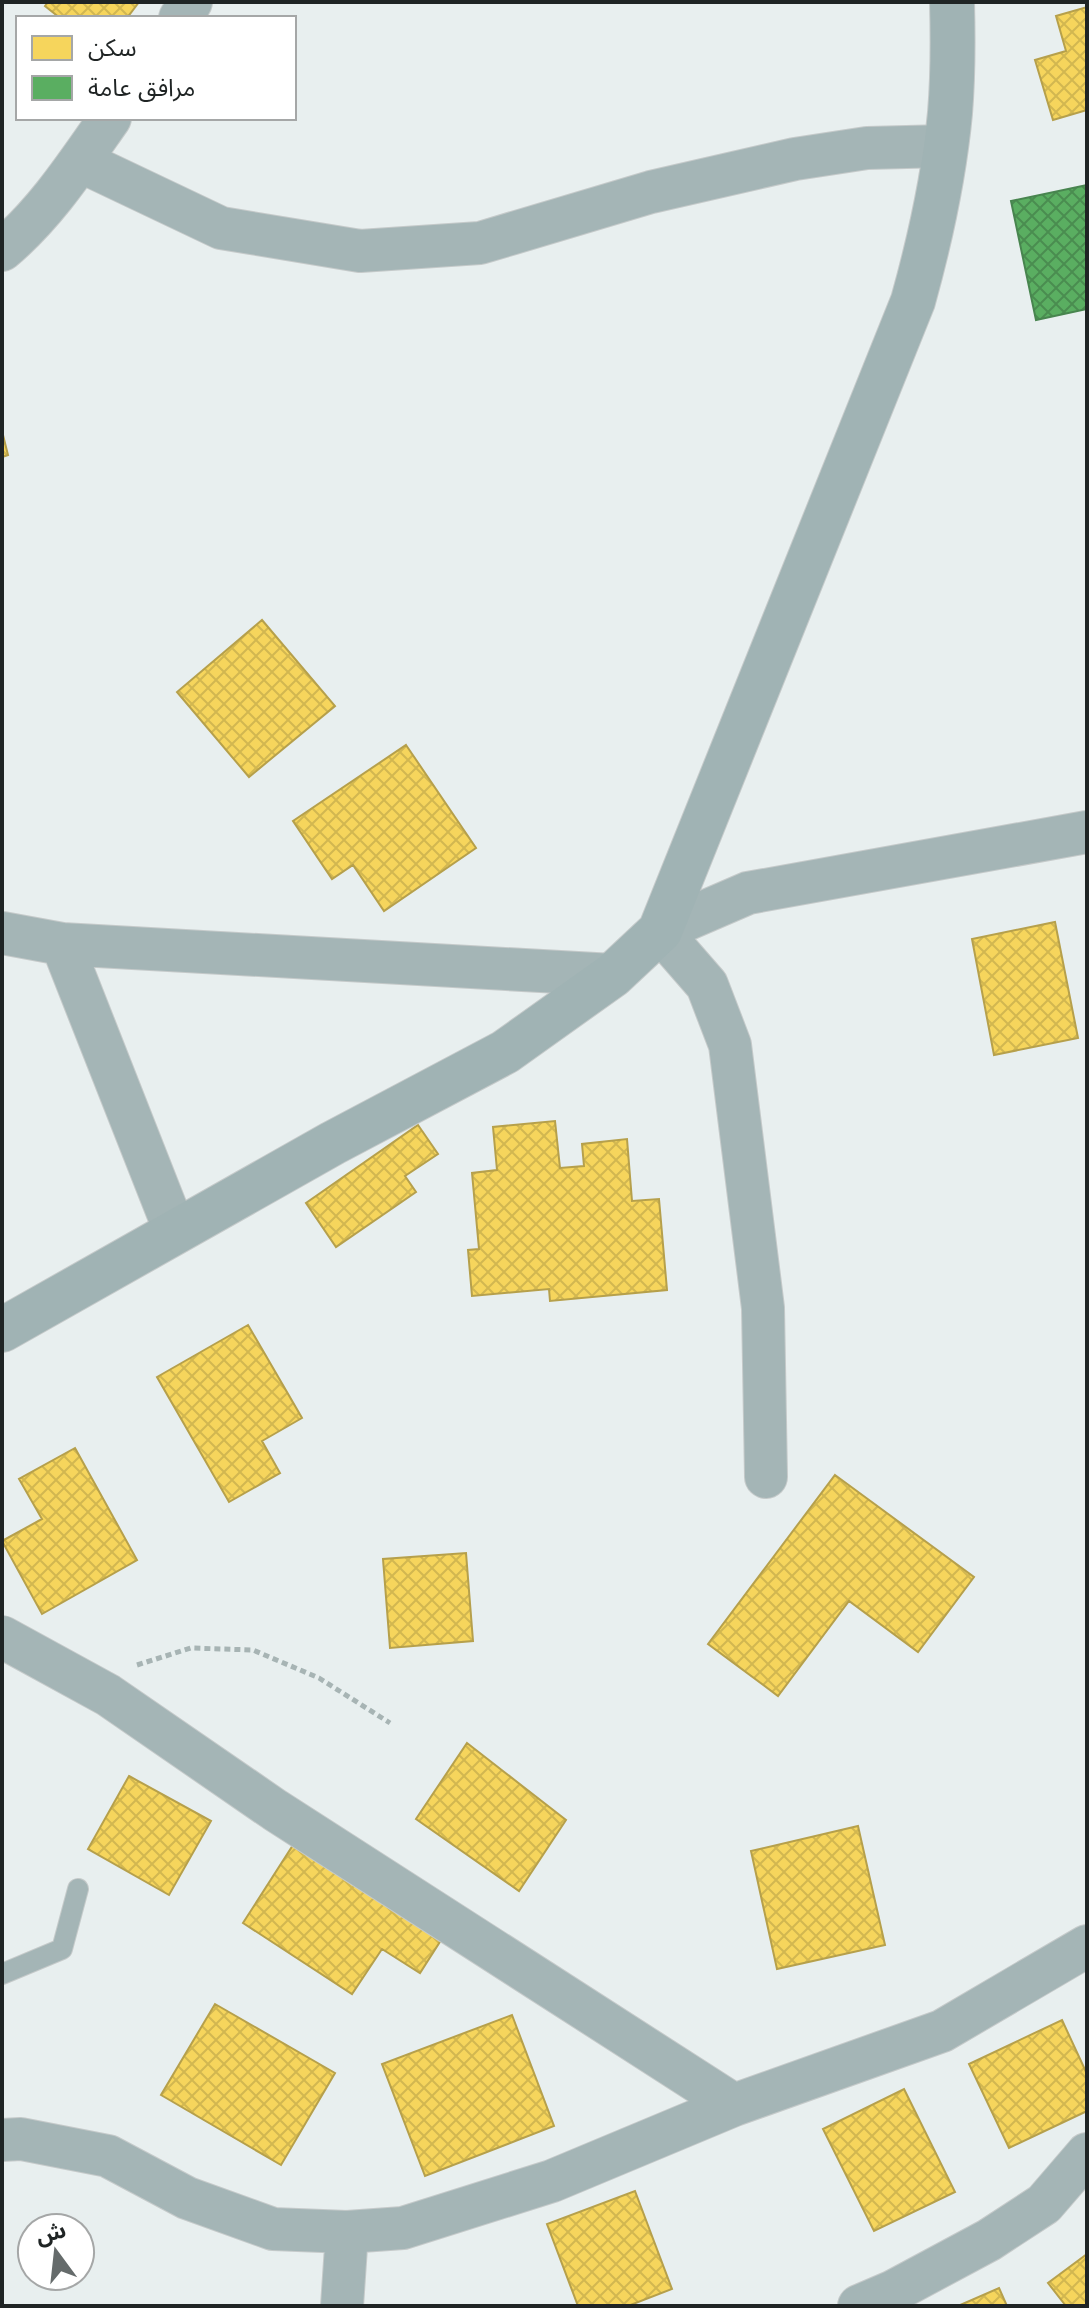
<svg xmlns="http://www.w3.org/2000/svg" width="1089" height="2308" font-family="Helvetica,'Noto Sans Arabic',sans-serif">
<defs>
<pattern id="homes-cross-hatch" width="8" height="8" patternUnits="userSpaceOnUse" patternTransform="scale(2)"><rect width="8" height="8" fill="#f6d55c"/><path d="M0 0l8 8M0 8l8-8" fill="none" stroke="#d2b750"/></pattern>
<pattern id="public-cross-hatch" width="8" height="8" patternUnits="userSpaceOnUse" patternTransform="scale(2)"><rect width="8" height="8" fill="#5aae61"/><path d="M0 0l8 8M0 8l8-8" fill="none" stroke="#4a8d50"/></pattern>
</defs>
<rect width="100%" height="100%" fill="#e8efef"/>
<path fill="url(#homes-cross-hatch)" stroke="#b6a04b" stroke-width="2" d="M48,2h91l-12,16h-67l-15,-12z
M1087,7v103l-34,10 -18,-60 31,-9 -10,-35z
M2,431l6,24 -6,2z
M262,620l73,86 -86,71 -72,-85z
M406,745l70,103 -92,63 -31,-46 -21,14 -39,-58z
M1055,922l23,116 -84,17 -22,-116z
M555,1121l5,47 24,-2 -2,-22 45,-5 5,62 27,-2 8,91 -117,11 -1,-12 -77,7 -4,-46 11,-1 -7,-76 25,-3 -4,-43z
M418,1125l20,29 -33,22 11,16 -80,55 -30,-44z
M248,1325l54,93 -40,23 18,32 -51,29 -72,-125z
M75,1448l62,112 -95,54 -40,-73 40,-22 -23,-40z
M835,1475l139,102 -56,75 -69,-51 -71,95 -70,-52z
M466,1553l7,88 -83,7 -7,-89z
M467,1743l99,77 -47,71 -103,-72z
M129,1776l82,45 -42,74 -81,-46z
M858,1826l27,119 -108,24 -26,-118z
M295,1842l148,95 -23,36 -38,-24 -30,45 -109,-71z
M215,2004l120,69 -54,92 -120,-70z
M512,2015l42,111 -129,50 -43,-112z
M1062,2020l25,54v37l-78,37 -40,-84z
M904,2089l51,103 -81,39 -51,-102z
M635,2191l37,98 -44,17h-50l-31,-82z
M1087,2254v52h-21l-18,-23z
M999,2288l8,18h-49z"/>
<path fill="url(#public-cross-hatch)" stroke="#48854f" stroke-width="2" d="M1087,185v124l-51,11 -25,-119z"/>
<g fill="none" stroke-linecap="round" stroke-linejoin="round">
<defs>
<path id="service" d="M2,1974l60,-25 16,-60"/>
<path id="minor" d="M180,18l11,-16
M80,161l141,67 139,23 120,-8 171,-51 144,-33 72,-11 79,-2
M2,250c44,-37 75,-85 108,-132
M2,933l60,11 551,31
M62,944l113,287
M766,1477l-3,-169 -33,-263 -23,-60 -47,-54 88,-38 339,-61
M2,1637l106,58 167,115 459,295
M2,2140l19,-1 87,17 79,42 86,31 74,3 56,-4 149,-47 182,-76 208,-74 145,-85
M342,2306l5,-74
M859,2306l35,-15 95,-51 55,-36 43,-50"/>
<path id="secondary" d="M2,1330l331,-187 172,-91 108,-77 47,-44 253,-630c17,-61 31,-124 37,-188 3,-36 3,-74 2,-111"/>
</defs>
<use href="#service" stroke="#c5caca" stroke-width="22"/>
<use href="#minor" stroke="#c5caca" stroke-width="44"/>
<use href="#secondary" stroke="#c5caca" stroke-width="46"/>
<path stroke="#a7b4b4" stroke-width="5" stroke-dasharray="6 4" stroke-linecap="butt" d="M137,1665l54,-17 62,2 66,28 71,45"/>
<use href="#service" stroke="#a4b5b6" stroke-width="20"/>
<use href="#minor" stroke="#a4b5b6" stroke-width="42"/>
<use href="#secondary" stroke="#a0b3b4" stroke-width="44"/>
</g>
<rect width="1089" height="2308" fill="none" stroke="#1f2424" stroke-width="8"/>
<rect x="16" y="16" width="280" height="104" fill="#ffffff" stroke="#a5a7a7" stroke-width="2"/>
<rect x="32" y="36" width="40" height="24" fill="#f6d55c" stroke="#a5a7a7" stroke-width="2"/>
<text x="88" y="56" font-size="24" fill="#1f2424">سكن</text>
<rect x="32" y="76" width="40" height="24" fill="#5aae61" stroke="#a5a7a7" stroke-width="2"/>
<text x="88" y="96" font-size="24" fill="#1f2424">مرافق عامة</text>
<g transform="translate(56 2252) rotate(345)"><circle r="38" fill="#ffffff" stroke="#a5a7a7" stroke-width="2"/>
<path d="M0-6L14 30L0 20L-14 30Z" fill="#656b6b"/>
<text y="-12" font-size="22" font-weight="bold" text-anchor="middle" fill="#1f2424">ش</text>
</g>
</svg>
